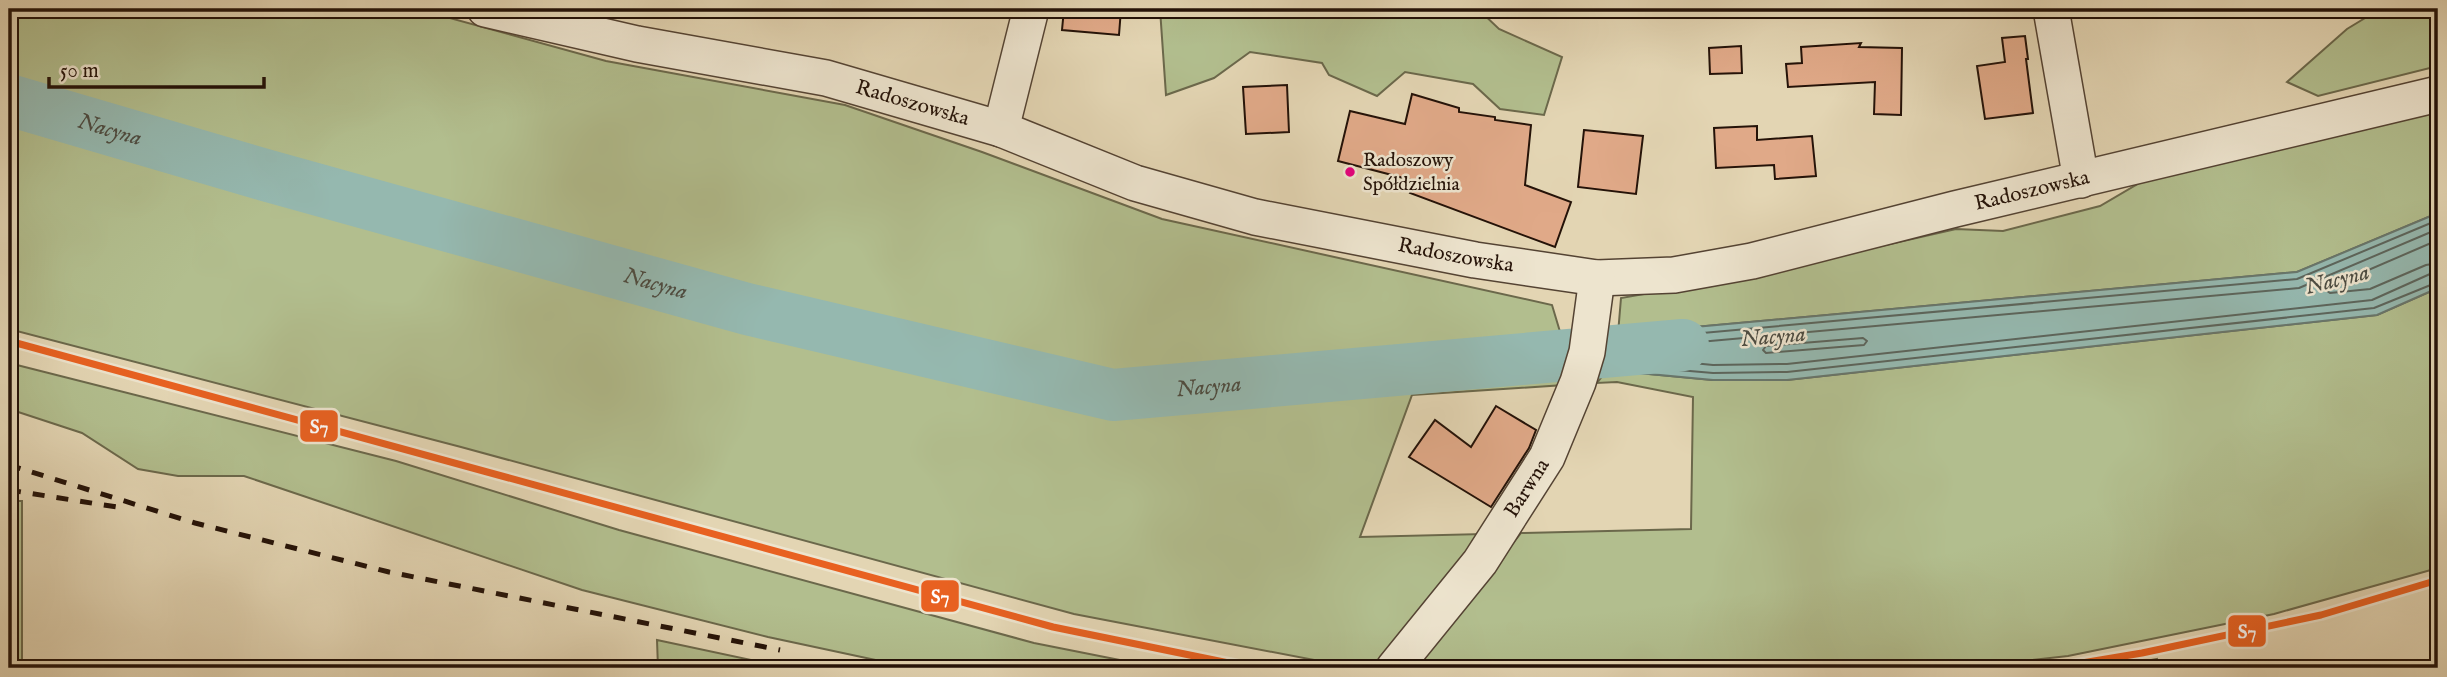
<svg xmlns="http://www.w3.org/2000/svg" width="2447" height="677" font-family="'IM FELL English',serif">
<rect width="100%" height="100%" fill="#e3d5b3"/>
<filter id="stains"><feTurbulence type="fractalNoise" baseFrequency=".00286" numOctaves="4"/><feColorMatrix values="0 0 0 0 .2 0 0 0 0 .09 0 0 0 0 .02 0 0 0 .5 -.17"/></filter>
<radialGradient id="worn" r=".72"><stop offset=".6" stop-color="#630" stop-opacity="0"/><stop offset="1" stop-color="#630" stop-opacity=".3"/></radialGradient>
<path fill="#b2be8e" stroke="#6b684b" stroke-width="2" d="M9,9h92l20,3v-3h296l189,52 239,44 137,47 180,67 390,86 12,40 -450,38 -362,-81 -743,-215z
M1160,9h318l21,20 63,28 -18,58 -44,-6 -27,-25 -68,-12 -28,24 -48,-21 -7,-12 -72,-11 -36,26 -48,17z
M2380,9h58v57l-120,30 -31,-14 60,-53z
M2438,106v107l-141,59 -679,62 3,-36 137,-24 198,-45 47,2 97,-25 48,-28z
M9,114l162,42 580,165 359,82 450,-41 4,23 -152,10 -52,142 123,-3 -102,134h-25l-282,-54 -613,-167 -452,-118z
M2438,288v280l-164,46 -206,42 -106,12h-547l106,-135 170,-4 2,-132 -76,-15 -20,1 10,-13 105,10h75l590,-65z
M9,363l387,98 223,69 415,113 126,25h-247l-145,-31 -186,-47 -338,-114h-66l-40,-7 -56,-36 -73,-24z
M9,501h13v167h-13z
M657,640l113,24 15,4h-127z
M2157,659l1,9h-51z"/>
<path fill="#95b8af" stroke="#68766c" stroke-width="2" d="M2438,213v75l-61,27 -590,65h-74l-106,-10 11,-36 679,-62z"/>
<g fill="none" stroke-linecap="round" stroke-linejoin="round">
<path stroke="#5c655c" stroke-width="2" d="M2438,220l-141,59 -672,61 -2,2 -6,20 3,3 93,8 74,-1 587,-64 64,-26
M2438,229l-139,59 -667,60 -3,6 3,3 81,8 74,-1 585,-64 58,-26 8,-1
M2438,240l-109,47 -2,4 3,2 40,-4 56,-24 12,-2
M1863,338l4,3 -3,4 -98,8 -3,-3 3,-4z"/>
<path stroke="#95b8af" stroke-width="52" id="s1" d="M9,100l256,75 482,134 366,86 570,-50"/>
</g>
<path fill="#e0a988" stroke="#241208" stroke-width="2" d="M1064,9h57l-2,26 -57,-5z
M2025,36l3,23h-2l7,54 -48,6 -8,-53 28,-4 -3,-24z
M1861,43l-2,4 43,1 -1,67 -27,-1 1,-32 -87,5 -2,-23 16,-1 -1,-16z
M1741,46l1,27 -32,1 -1,-26z
M1287,85l2,47 -43,2 -3,-47z
M1412,94l47,14v4l36,5v3l36,5 -6,60 46,17 -16,45 -145,-54 5,-12 -77,-20 12,-50 55,13z
M1757,126v14l55,-4 4,40 -41,3 -1,-14 -58,3 -2,-40z
M1584,130l59,6 -7,58 -58,-7z
M1496,406l40,24 -7,18 -38,59 -82,-50 26,-37 36,27z"/>
<g fill="none" stroke-linecap="round" stroke-linejoin="round">
<defs>
<g id="minor">
<path id="s2" d="M485,9l152,35 189,34 175,51 134,54 120,34 220,43 122,18 77,-3 78,-14 203,-52 483,-115"/>
<path d="M2051,9l30,171"/>
<path d="M1001,129l30,-120"/>
<path id="s3" d="M1394,668l86,-106 67,-105 31,-75 9,-30 10,-74"/>
</g>
</defs>
<use href="#minor" stroke="#544333" stroke-width="38"/>
<use href="#minor" stroke="#ede4ce" stroke-width="35"/>
<path stroke="#241208" stroke-width="5" stroke-dasharray="12 12" stroke-linecap="butt" d="M9,465l186,58 194,49 391,78
M9,490l114,18"/>
<defs>
<path id="rail-1" d="M9,341l1044,286 200,41
M2052,668l90,-15 179,-38 117,-35"/>
</defs>
<use href="#rail-1" stroke="#ede4ce" stroke-width="12"/>
<use href="#rail-1" stroke="#e86121" stroke-width="7"/>
</g>
<circle fill="#e5007d" stroke="#ede4ce" stroke-width="2.5" cx="1350" cy="172" r="6"/>
<g text-anchor="middle" dominant-baseline="central" stroke-width="5" stroke-linejoin="round" paint-order="stroke">
<g font-size="19" fill="#241208" stroke="#ede4ce" text-anchor="start">
<text x="1363" y="161">Radoszowy<tspan x="1363" dy="24">Spółdzielnia</tspan></text>
</g>
<g font-size="21" fill="#241208" stroke="#ede4ce">
<text stroke="none"><textPath href="#s2" startOffset="438">Radoszowska</textPath></text>
<text stroke="none"><textPath href="#s2" startOffset="1592">Radoszowska</textPath></text>
<text stroke="none"><textPath href="#s2" startOffset="1004">Radoszowska</textPath></text>
<text stroke="none"><textPath href="#s3" startOffset="224">Barwna</textPath></text>
</g>
<g font-size="23" font-style="italic" fill="#4c4c42" stroke="#ede4ce">
<text stroke="none"><textPath href="#s1" startOffset="105">Nacyna</textPath></text>
<text transform="translate(2337 280) rotate(-14)">Nacyna</text>
<text stroke="none"><textPath href="#s1" startOffset="672">Nacyna</textPath></text>
<text transform="translate(1773 337) rotate(-5)">Nacyna</text>
<text stroke="none"><textPath href="#s1" startOffset="1239">Nacyna</textPath></text>
</g>
</g>
<g stroke="#ede4ce" stroke-width="2.5">
<rect x="299" y="409" width="40" height="34" rx="7" fill="#e86121"/>
<rect x="920" y="579" width="40" height="34" rx="7" fill="#e86121"/>
<rect x="2227" y="614" width="40" height="34" rx="7" fill="#e86121"/>
</g>
<g font-size="19" text-anchor="middle" font-weight="bold" fill="#fff">
<text x="319" y="433">S7</text>
<text x="940" y="603">S7</text>
<text x="2247" y="638">S7</text>
</g>
<rect width="2447" height="677" fill="none" stroke="#e3d5b3" stroke-width="35"/>
<rect x="10" y="10" width="2426" height="656" fill="none" stroke="#241208" stroke-width="3.5"/>
<rect x="18" y="18" width="2412" height="642" fill="none" stroke="#241208" stroke-width="2"/>
<path d="M49 77v10h215v-10" fill="none" stroke="#241208" stroke-width="3.5"/>
<text x="60" y="77" font-size="21" fill="#241208" stroke="#ede4ce" stroke-width="5" paint-order="stroke">50 m</text>
<rect width="100%" height="100%" filter="url(#stains)"/>
<rect width="100%" height="100%" fill="url(#worn)"/>
</svg>
